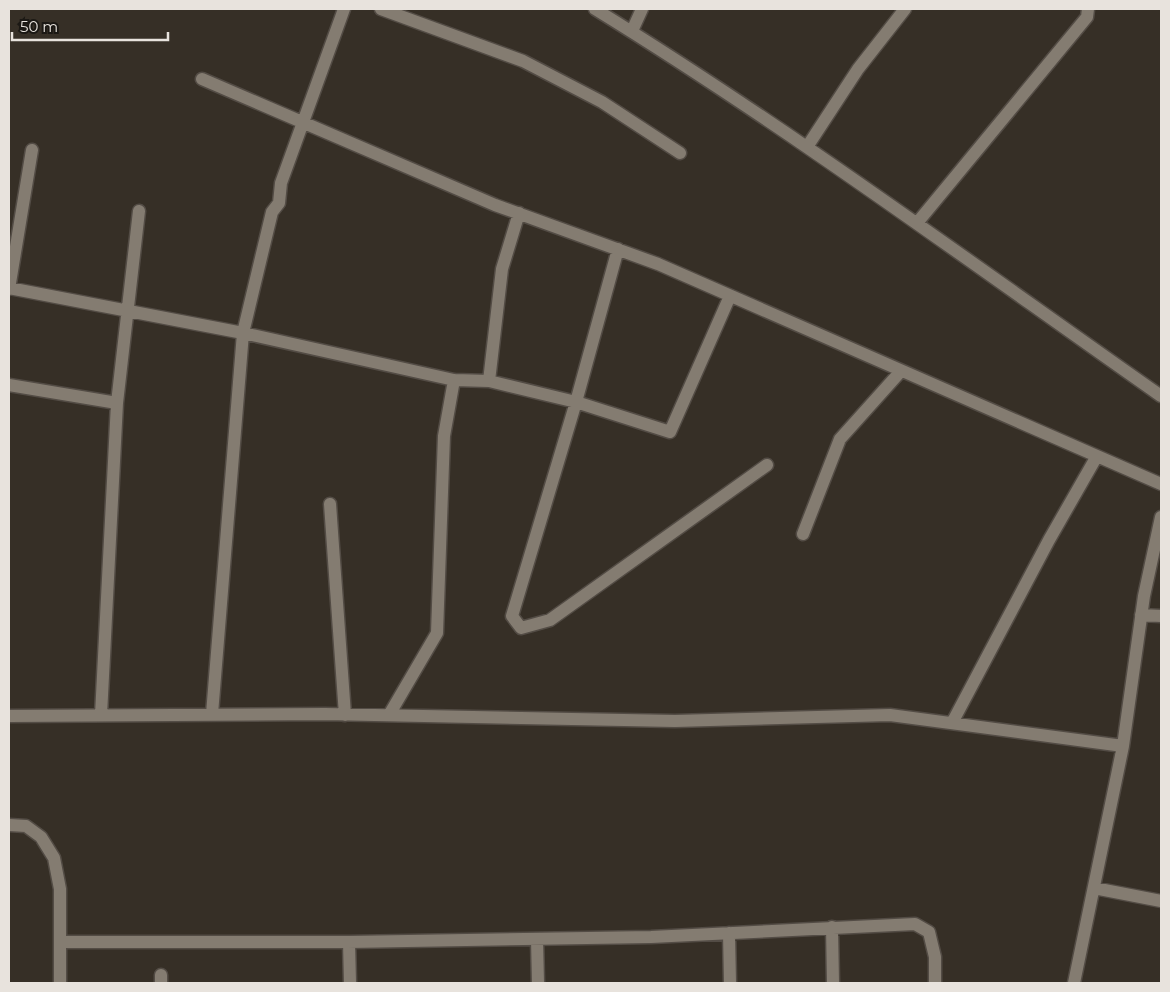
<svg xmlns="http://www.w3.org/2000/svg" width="1170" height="992" font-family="Montserrat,sans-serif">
<rect width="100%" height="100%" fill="#362f26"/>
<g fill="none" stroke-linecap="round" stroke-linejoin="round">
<defs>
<path id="street" d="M381,9l142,52 79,41 78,51
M595,9c195,120 379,256 566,387
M632,31l10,-22
M202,79l293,126 163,59 503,220
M807,147l51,-78 47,-60
M917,223l170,-206 1,-8
M618,249l-42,153 -64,214 9,12 29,-8 217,-155
M9,288l234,45 211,47 35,1 87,21 94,30 60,-136
M9,289l23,-139
M489,381l13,-112 17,-56
M9,385l108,18
M330,504l15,211
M803,534l37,-95 61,-68
M1141,615l20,1
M212,714l31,-381 29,-121 7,-9 2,-20 63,-174
M101,715l16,-312 22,-192
M389,715l48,-82 7,-197 10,-56
M9,716l316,-2 350,7 215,-6 233,31
M952,723l97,-183 48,-84
M9,825l17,1 15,11 13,21 6,31v94
M1094,888l67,13
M832,927l1,56
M729,933l1,50
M537,939l1,44
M60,942h289l302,-5 264,-13 14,8 6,25v26
M349,942l1,41
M161,975v8
M1074,983l49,-237 21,-150 17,-79"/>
</defs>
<use href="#street" stroke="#534c45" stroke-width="15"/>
<use href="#street" stroke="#847c71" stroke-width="12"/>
</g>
<rect width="1170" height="992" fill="none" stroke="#e8e3dd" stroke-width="20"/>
<path d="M12 32v8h156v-8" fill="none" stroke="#e8e3dd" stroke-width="2.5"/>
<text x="20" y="32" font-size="15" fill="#e8e3dd" stroke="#1b1814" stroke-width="4" paint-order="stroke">50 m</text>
</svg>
